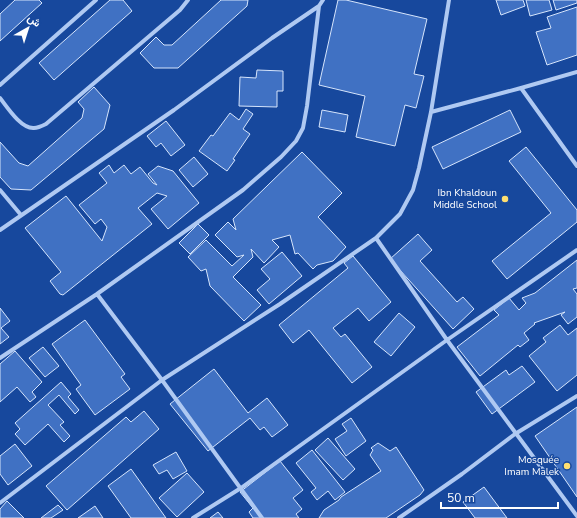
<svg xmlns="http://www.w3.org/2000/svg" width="577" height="518" font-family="'Nunito Sans',Vazirmatn,sans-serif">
<rect width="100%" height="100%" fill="#17489d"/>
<path fill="#4071c3" stroke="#d6e5fc" d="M15,0h24l3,3 -42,38v-27z
M110,0h13l9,11 -78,69 -15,-17z
M221,0h27l-1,6 -69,62h-24l-14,-15 16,-16 8,8h8z
M338,0h8l81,19 -13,55 10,2 -8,32 -11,-3 -10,41 -39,-9 9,-41 -46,-11z
M496,0h27l2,6 -24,9z
M526,0h23l3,10 -22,6z
M553,0h24v3l-21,7z
M577,7v48l-30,10 -11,-33 15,-4 -4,-11z
M257,70l26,1v20h-6v16l-38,-1 1,-29 16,1z
M94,87l16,18 -6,24 -73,61 -20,-1 -11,-12v-35l19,21 9,3 54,-48 2,-9 -6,-7z
M246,109l7,5 -10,15 7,5 -17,25 2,1 -8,11 -28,-20 12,-16 2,1 17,-23 9,7z
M322,110l26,5 -3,17 -26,-5z
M510,110l11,22 -78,37 -11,-22z
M166,121l19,24 -14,11 -10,-13 -5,4 -9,-11z
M526,147l51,63v12l-70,57 -15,-18 59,-48 -42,-52z
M302,152l40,41 -24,24 28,30 -13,14 -16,4 -4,4 -15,-16 -3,1 -5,-19 -18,5 7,7 -15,16 -13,-14 2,8 -20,20 28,28 -17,16 -34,-35 -4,-17 -5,2 -13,-14 18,-17 26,26 12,-11 -7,2 -22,-22 13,-13 8,8 -3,-11z
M194,157l14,17 -15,13 -14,-17z
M109,165l5,8 10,-8 7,9 9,-7 13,16 4,2 -9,-11 10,-8 15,5 26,32 -31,26 -17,-20 16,-13 -10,-3 -19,15 14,16 -89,71 -3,-1 -10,-13 11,-9 -36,-44 41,-32 36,45 5,-14 -6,-8 -6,5 -16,-19 28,-22 -8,-10z
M198,224l11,11 -19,19 -11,-11z
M418,234l14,16 -12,11 37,41 6,-5 11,12 -21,20 -63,-70z
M282,252l20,24 -33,28 -12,-14 13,-11 -9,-10z
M353,256l38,46 -22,19 -11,-13 -25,20 8,9 4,-3 27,33 -20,16 -43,-53 -16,13 -14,-18 69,-57 -4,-5z
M577,260v28l-4,1 4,5v23l-9,7 -7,-9 4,-3 -31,11 1,1 -11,9 5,7 -9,7 -2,-2 -38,31 -23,-29 42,-32 -5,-5 15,-12 10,12 7,-7 -4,-5 13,-5z
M0,308l10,13 -9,7 8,9 -9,7z
M399,313l16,14 -24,29 -17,-14z
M85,320l40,54 -4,3 9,12 -35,26 -19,-26 5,-4 -29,-41z
M560,325l8,10 9,-7v47l-20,16 -28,-35 17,-14 -3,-4z
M43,347l16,19 -14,11 -16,-19z
M15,351l27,31 -10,10 4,5 -6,5 -13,-15 -17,15v-38z
M522,366l13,16 -43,32 -16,-22 30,-22 3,5z
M214,369l34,44 19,-15 21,27 -16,12 -8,-10 -4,3 -10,-12 -42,33 -38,-47z
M61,382l10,12 -3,3 11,13 -4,4 -16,-19 -11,10 16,17 -4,3 10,11 -6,6 -16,-18 -23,21 -10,-11 5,-5 -5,-6z
M577,407v90l-42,-61z
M144,411l15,18 -92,81 -21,-24 80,-69 5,5z
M351,418l15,23 -20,15 -11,-17 12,-8 -5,-7z
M328,438l27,31 -12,11 -28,-30z
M378,443l12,8 6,-4 28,43 -4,5 -34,23h-67l5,-8 15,-10 2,-3 40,-26 -11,-16 3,-5 -2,-2z
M15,444l17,22 -24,19 -8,-11v-18z
M312,450l33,42 -10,8 -7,-9 -11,9 -6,-8 5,-4 -20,-25z
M176,452l11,19 -14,8 -6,-9 -8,4 -6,-9z
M280,461l23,29 -10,8 9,11 -6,5 3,4h-46l-4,-6 4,-4 -13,-16z
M131,469l35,49h-35l-23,-32z
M187,473l17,19 -27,25 -18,-19z
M484,487l23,31h-32l-12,-16z
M7,501l17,17h-24v-9z
M58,505l5,5 -12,8h-10z
M95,506l8,12h-25z
M218,512l5,6h-13z"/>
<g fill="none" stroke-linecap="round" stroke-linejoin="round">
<path stroke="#afc9f2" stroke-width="4" d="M0,85l96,-85
M521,88l56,78
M0,98c7,9 21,31 34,30 4,0 8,-2 12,-4l134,-114 8,-10
M431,112l90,-24 56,-16
M0,190l21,25
M0,230l174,-120 98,-72 47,-32 4,-6
M376,238l71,102 130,176
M97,294l65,86 100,138
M0,358l97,-64 146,-104 38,-33 15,-16 7,-13 4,-22 12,-100
M0,503l162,-123 118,-76 96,-66 24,-24 13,-24 6,-22 12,-56 18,-112
M193,518l48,-30 206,-148 130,-90
M399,518l63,-44 53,-40 62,-38"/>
</g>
<g fill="#ffdf70" stroke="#17489d" stroke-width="1.5">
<circle cx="505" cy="199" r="4"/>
<circle cx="567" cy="466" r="4"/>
</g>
<g text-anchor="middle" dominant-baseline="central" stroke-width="3" stroke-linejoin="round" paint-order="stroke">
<g font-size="10" fill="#fff" stroke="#17489d" text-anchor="end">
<text x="497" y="193">Ibn Khaldoun<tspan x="497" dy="12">Middle School</tspan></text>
<text x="559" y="460">Mosquée<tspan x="559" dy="12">Imam Malek</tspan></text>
</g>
</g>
<g transform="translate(28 28) rotate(39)" stroke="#17489d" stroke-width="3" paint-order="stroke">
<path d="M0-3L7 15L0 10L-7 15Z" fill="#ffffff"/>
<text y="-6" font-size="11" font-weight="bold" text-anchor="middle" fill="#ffffff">ش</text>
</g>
<path d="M441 502v6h117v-6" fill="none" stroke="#ffffff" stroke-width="2"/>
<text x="447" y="502" font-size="12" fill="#ffffff" stroke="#17489d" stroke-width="3" paint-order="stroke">50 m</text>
</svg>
